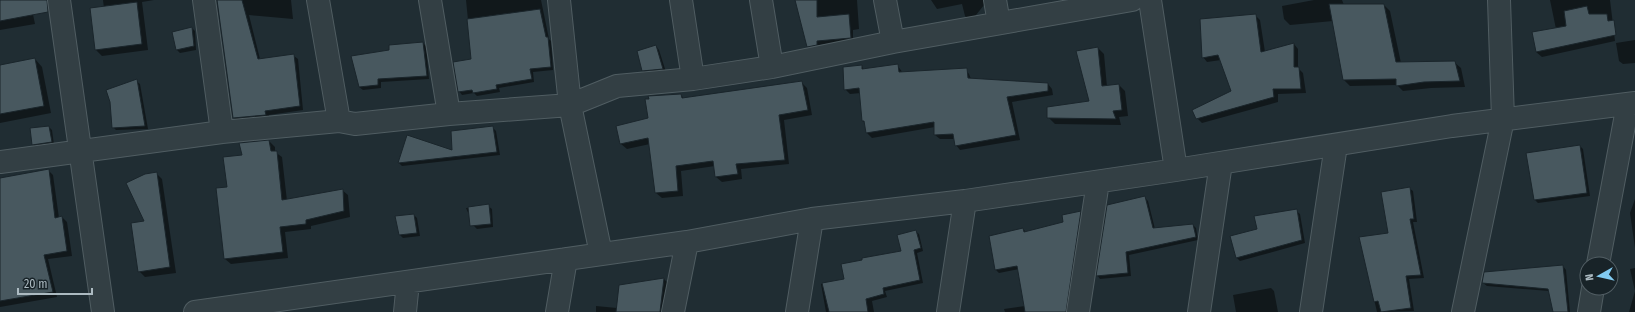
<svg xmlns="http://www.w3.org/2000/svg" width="1635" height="312" font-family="'Fira Sans Condensed',sans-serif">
<rect width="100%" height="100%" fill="#202d33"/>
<path fill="#0007" d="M0,0h30l5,24 -35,6z
M103,0h51l-12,2 6,48 -46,6 -6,-6 8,-42z
M217,0h74l2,19 -44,-4 11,44 34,-3 4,3 5,51 -34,5v4l-31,3 -4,-4z
M466,0h75l8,39 2,2 2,29 -20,2 1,10 -35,6 1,4 -23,4 -3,-3 -12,2 -3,-4 13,-31z
M802,0h55l2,29 -6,1v11l-42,5z
M931,0h57l-16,20h-3l-4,-4 -3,-12 -25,5z
M1314,0h28l2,5h40l6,6 11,52 53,-1 7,6 4,19 -34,1 -28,3 -6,-6 -47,1 -6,-6 -11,-59 -43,4 -6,-6 -2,-13z
M1550,0h60l5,41 -73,16 -6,-5 20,-23z
M1255,15l5,5 5,32 29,-8 4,5v19l5,5 3,20 -28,1v8l-76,21 -5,-5 35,-27 -11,-31 -14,2 -4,-5z
M192,28l3,3 1,19 -16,3 -3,-3 -4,-18z
M1635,40v23l-12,1 -4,-3 -3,-18z
M423,43l3,3 3,33 -48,3v6l-18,2 -4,-3 31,-36v-5z
M656,46l3,4 7,22 -20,2 -3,-3z
M1098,48l6,6 3,33 12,-2 6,6 3,25 -9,1 2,8 -66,-1 -7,-7 42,-15z
M35,59l7,8 9,46 -51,10v-57z
M897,65l6,8 62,-4 4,5 2,5 77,5 4,5 1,6 -41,7 8,38 -60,10 -4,-5 -2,-6h-14l-5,-4v-8l-63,11 -5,-5 -1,-9 -3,-3 -2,-28 -11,1 -5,-5 16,-23 4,4z
M136,81l4,3 8,45 -32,1 -3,-3 -2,-26z
M802,83l5,5 5,27 -28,5 5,44 -48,5 1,10 -20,3 -6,-5 -1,-11 -34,5 2,25 -21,2 -6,-5 -6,-49 -23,5 -6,-5 -4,-17 32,-8 32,-24 3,4z
M49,127l3,3 2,15 -17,3 -4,-3z
M492,127l4,4 4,24 -98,11 -3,-3 8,-26 46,14z
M269,141l6,6v5l7,5 5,44 55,-11 6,5 2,22 -39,9v3l-26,3 3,26 -57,6 -6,-5 3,-71 15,-32z
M1580,146l3,3 7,47 -52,7 -3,-3z
M48,170l5,5 6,43 3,-1 5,5 5,34 -24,3 9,38 -57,10v-128z
M157,174l5,5 14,94 -31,4 -6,-6 6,-50z
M1409,188l4,3 4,31h-4l11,56 -15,1 5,32 -37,1 -17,-74 29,-4z
M1144,197l4,4 7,28 38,-4 3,3 2,12 -69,15 2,21 -31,3 -3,-4z
M1635,199v49l-5,-35z
M488,206l4,3 1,18 -16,2 -3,-3 -8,-18z
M1296,211l4,3 5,29 -65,18 -3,-3 -6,-22 28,-7z
M1081,212l3,3 -15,97h-64l-1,-3 21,-3 -6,-37 -20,4 -3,-3 27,-41 4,4 38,-10z
M414,215l3,3 3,18 -17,2 -3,-3z
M915,231l4,3 4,17 -6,2 6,30 -38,8 2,6 -15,4 2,11h-48l-5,-28 24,-4 58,-28z
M1563,266l3,4 4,42h-16l-5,-21 -62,-5 -4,-3z
M1635,268v44h-6l6,-21 -5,-22z
M664,279l6,6 -3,27h-71v-6l21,2 2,-22z
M1271,288l3,3 4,21h-42l-3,-17z"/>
<path fill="#48585f" stroke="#1a252b" d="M0,0h47l1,12 -48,9z
M217,0h25l16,59 36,-5 6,52 -35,5 1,4 -33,3z
M795,0h22v17l32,-3 2,24 -34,3v4l-10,2z
M137,2l5,42 -47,6 -5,-42z
M1329,4h55l12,58 59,-1 5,20 -36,1 -28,4v-7l-53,1z
M1587,6l2,8h18l1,7 6,-1 2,15 -80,17 -4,-20 34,-6 -2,-15z
M540,9l6,28h2l3,30 -21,2 2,10 -36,6 1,4 -24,4 -1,-3 -14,2 -5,-30 18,-3 -4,-40z
M1256,14l5,38 33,-9v24h5l2,22h-28l1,8 -78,22 -4,-9 39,-19 -13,-36 -16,3 -2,-39z
M192,27l2,19 -18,4 -4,-18z
M423,42l4,34 -49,3v6l-19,2 -8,-31 38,-6v-5z
M656,45l7,24 -21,2 -5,-20z
M1098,47l4,39 17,-2 3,26 -9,1 3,8 -69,-1v-11l42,-6 -13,-50z
M35,58l9,48 -44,8v-49z
M898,64l1,8 68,-4 1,10 80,5v8l-41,6 9,38 -61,11 -2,-12 -19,1v-13l-68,11 -2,-12h-2l-3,-33 -15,2 -1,-23 19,-2v4z
M137,79l8,47 -33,2 -2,-26 -4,-12z
M802,81l6,29 -29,5 6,45 -49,4 2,10 -23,3 -2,-16 -37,5 2,25 -23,2 -7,-55 -28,6 -4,-18 32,-8 -3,-19h4l-1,-3 33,-2 1,4z
M49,126l3,16 -20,3 -2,-17z
M493,126l4,26 -99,11 9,-28 45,15 -1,-19z
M269,140l2,11h6l5,49 61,-11 1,22 -38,9v4l-26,3 3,25 -59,7 -8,-71 11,-1 -4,-30 19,-2 -3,-12z
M1580,145l7,48 -53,7 -8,-47z
M49,169l6,49 7,-2 5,35 -23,4 9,37 -53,9v-123z
M157,172l13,95 -32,5 -7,-49 13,-2 -18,-38 19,-9z
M1410,187l4,32h-4l11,56 -15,1 5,32 -30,4 -3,-11 -4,1 -15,-65 29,-4 -7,-41z
M1145,196l8,32 40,-4 3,13 -70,15 2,21 -32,3 11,-71z
M489,204l2,20 -21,2 -2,-19z
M1297,209l5,31 -66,18 -6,-22 27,-7 -3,-13z
M1081,211l-15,101h-41l-8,-46 -22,4 -6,-34 34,-8 1,4 39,-10 -1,-7z
M414,214l3,19 -18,2 -4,-19z
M916,230l5,18 -7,2 6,30 -37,8 1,6 -18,5 2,13h-39l-7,-29 22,-4 -3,-15 21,-4v-2l39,-7 -4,-16z
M1563,265l5,47h-15l-5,-23 -66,-6 2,-11z
M664,278l-4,34h-44l3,-27z"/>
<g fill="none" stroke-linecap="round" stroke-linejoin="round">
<defs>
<path id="minor" d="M59,0l44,312
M204,0l18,132
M318,0l21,121
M430,0l19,114
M559,0l11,105 31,149
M681,0l12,79
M761,0l11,67
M885,0l8,42
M995,0l4,23
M1150,0l26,170
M0,162l222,-30 117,-11 16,3 94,-10 121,-9 47,-19 76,-7 79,-12 121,-25 239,-42
M1598,264l30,-160
M195,312l492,-70 125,-23 153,-18 211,-31 276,-44 183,-23
M405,312l3,-30
M557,312l9,-53
M673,312l14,-70
M797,312l15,-93
M948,312l17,-111
M1078,312l20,-130
M1199,312l22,-149
M1311,312l25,-167
M1463,312l40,-193 -4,-119
M1589,312l4,-24"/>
</defs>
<use href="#minor" stroke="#505d62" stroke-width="24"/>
<use href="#minor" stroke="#333f44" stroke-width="22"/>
</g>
<g transform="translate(1599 276) rotate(262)"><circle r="19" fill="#182328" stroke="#535f65"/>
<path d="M0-3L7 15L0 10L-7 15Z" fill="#82cbf1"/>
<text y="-6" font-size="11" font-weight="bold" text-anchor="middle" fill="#acbac1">N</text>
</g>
<path d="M18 288v6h74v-6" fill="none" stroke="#acbac1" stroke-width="2"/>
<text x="24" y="288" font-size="12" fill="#acbac1" stroke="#182328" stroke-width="3" paint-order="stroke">20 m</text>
</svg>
